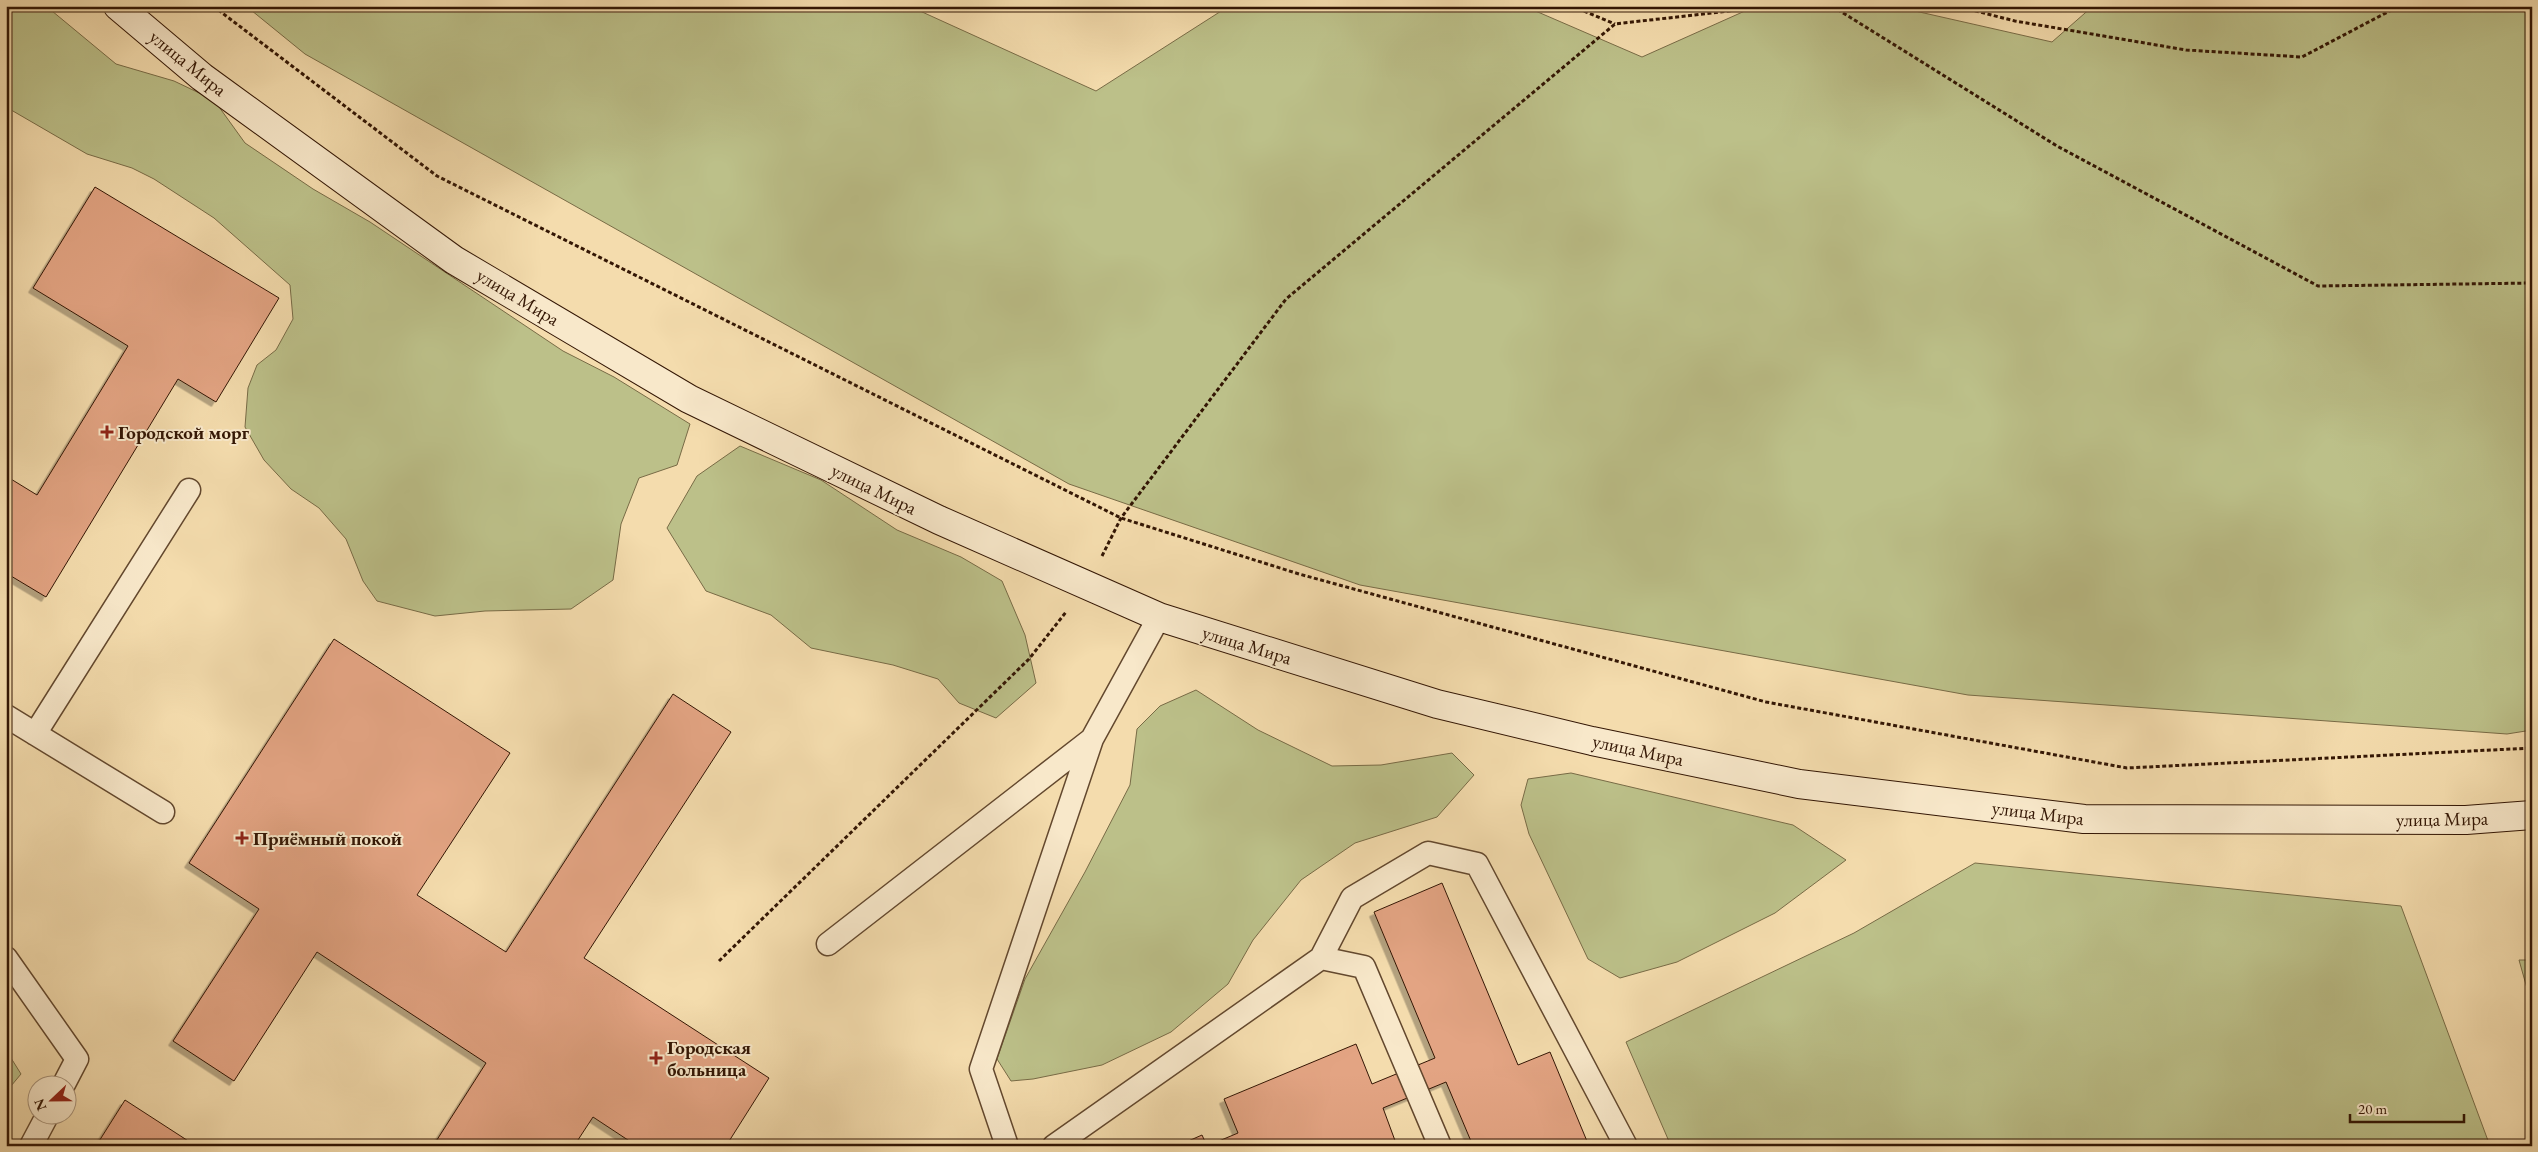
<svg xmlns="http://www.w3.org/2000/svg" width="2538" height="1152" font-family="'EB Garamond',serif">
<defs>
<filter id="shadow"><feDropShadow dx="-4.5" dy="4.5" stdDeviation="0" flood-color="#0004"/></filter>
</defs>
<rect width="100%" height="100%" fill="#f4dcad"/>
<filter id="stains"><feTurbulence type="fractalNoise" baseFrequency=".004" numOctaves="4"/><feColorMatrix values="0 0 0 0 .2 0 0 0 0 .09 0 0 0 0 .02 0 0 0 .5 -.17"/></filter>
<radialGradient id="worn" r=".72"><stop offset=".6" stop-color="#630" stop-opacity="0"/><stop offset="1" stop-color="#630" stop-opacity=".3"/></radialGradient>
<path fill="#bcc089" stroke="#786b46" d="M6,6h40l70,58 58,17 40,19 31,43 68,46 57,33 193,129 51,26 76,47 -13,41 -38,13 -18,46 -8,56 -42,29 -86,2 -50,5 -58,-15 -14,-20 -17,-42 -27,-31 -28,-19 -27,-29 -19,-33 3,-39 9,-23 19,-15 17,-31 -3,-34 -76,-67 -60,-39 -22,-11 -45,-14 -81,-47z
M246,6h663l187,85 133,-85h295l118,51 114,-51h137l159,36 41,-36h439v724l-25,4 -539,-39 -608,-110 -291,-101 -764,-430z
M740,446l81,34 76,50 64,27 41,24 23,54 11,48 -40,35 -37,-15 -21,-24 -45,-14 -82,-17 -40,-33 -65,-24 -39,-63 30,-52z
M1196,690l62,40 74,36 49,-1 71,-12 22,22 -37,42 -82,26 -54,37 -48,60 -25,44 -57,48 -69,33 -69,14 -22,2 -14,-22 28,-80 60,-107 45,-87 7,-56 23,-23z
M1571,773l222,52 53,35 -71,53 -98,49 -57,16 -32,-19 -59,-125 -8,-29 7,-26z
M1975,863l426,43 89,240h-819l-45,-104 228,-109z
M2519,960h13v46z
M6,1050l15,24 -15,18z"/>
<path fill="#e3a483" stroke="#331604" filter="url(#shadow)" d="M95,187l184,111 -63,104 -38,-23 -132,218 -40,-24v-97l31,19 91,-149 -95,-58z
M334,639l176,114 -93,142 89,57 167,-258 58,38 -147,226 185,120 -43,68h-89l-44,-29 -19,29h-141l53,-83 -169,-111 -83,129 -61,-40 86,-132 -70,-46z
M1442,883l76,182 32,-13 39,94h-116l-27,-64 -63,26 14,38h-220l25,-11 5,11 31,-13 -14,-34 132,-55 16,40 63,-26 -61,-146z
M125,1100l71,46h-100z"/>
<g fill="none" stroke-linecap="round" stroke-linejoin="round">
<defs>
<path id="service" d="M6,716l157,96
M35,734l154,-244
M828,944l264,-205 67,-122
M6,958l71,101 -13,25
M1321,958l31,-60 76,-45 49,11 149,282
M31,1146l17,-32
M1007,1146l-26,-77 111,-330
M1054,1146l267,-188 43,9 76,179"/>
<path id="secondary" d="M118,6l84,71 252,183 235,139 250,121 220,97 278,87 155,37 207,43 285,35 382,1 66,-5"/>
</defs>
<use href="#service" stroke="#63482e" stroke-width="25"/>
<use href="#secondary" stroke="#331604" stroke-width="30"/>
<path stroke="#331604" stroke-width="3" stroke-dasharray="4 2.5" stroke-linecap="butt" d="M213,6l224,170 684,342 178,56 467,128 361,66 405,-20
M1572,6l43,18
M1832,6l225,140 261,140 214,-3
M1956,6l59,15 171,29 116,7 97,-51
M1102,556l19,-38 165,-219 329,-275 158,-18
M719,961l310,-302 37,-47"/>
<use href="#service" stroke="#f8e8ca" stroke-width="22"/>
<use href="#secondary" stroke="#f8e8ca" stroke-width="28"/>
</g>
<g fill="#8f2418" stroke="#f8e8ca" stroke-width="2">
<path d="M104.5 424.5h5v5h5v5h-5v5h-5v-5h-5v-5h5z"/>
<path d="M239.5 830.5h5v5h5v5h-5v5h-5v-5h-5v-5h5z"/>
<path d="M653.5 1050.5h5v5h5v5h-5v5h-5v-5h-5v-5h5z"/>
</g>
<g text-anchor="middle" dominant-baseline="central" stroke-width="4" stroke-linejoin="round" paint-order="stroke">
<g font-size="19" fill="#331604" stroke="#f8e8ca">
<text transform="translate(188 63) rotate(39)">улица Мира</text>
<text transform="translate(518 297) rotate(31)">улица Мира</text>
<text transform="translate(874 489) rotate(26)">улица Мира</text>
<text transform="translate(1247 645) rotate(17)">улица Мира</text>
<text transform="translate(1638 750) rotate(12)">улица Мира</text>
<text transform="translate(2038 813) rotate(7)">улица Мира</text>
<text transform="translate(2442 819) rotate(-1)">улица Мира</text>
</g>
<g font-size="19" font-weight="bold" fill="#331604" stroke="#f8e8ca" text-anchor="start">
<text x="118" y="432">Городской морг</text>
<text x="253" y="838">Приёмный покой</text>
<text x="667" y="1047">Городская<tspan x="667" dy="22">больница</tspan></text>
</g>
</g>
<rect width="2538" height="1152" fill="none" stroke="#f4dcad" stroke-width="25"/>
<rect x="8" y="8" width="2523" height="1137" fill="none" stroke="#331604" stroke-width="2.5"/>
<rect x="12" y="12" width="2513" height="1127" fill="none" stroke="#331604"/>
<g transform="translate(52 1100) rotate(248)"><circle r="24" fill="#f8e8ca" stroke="#a9947b"/>
<path d="M0-4L9 19L0 12L-9 19Z" fill="#8f2418"/>
<text y="-8" font-size="14" font-weight="bold" text-anchor="middle" fill="#331604">N</text>
</g>
<path d="M2350 1114v8h114v-8" fill="none" stroke="#331604" stroke-width="2.5"/>
<text x="2358" y="1114" font-size="15" fill="#331604" stroke="#f8e8ca" stroke-width="4" paint-order="stroke">20 m</text>
<rect width="100%" height="100%" filter="url(#stains)"/>
<rect width="100%" height="100%" fill="url(#worn)"/>
</svg>
